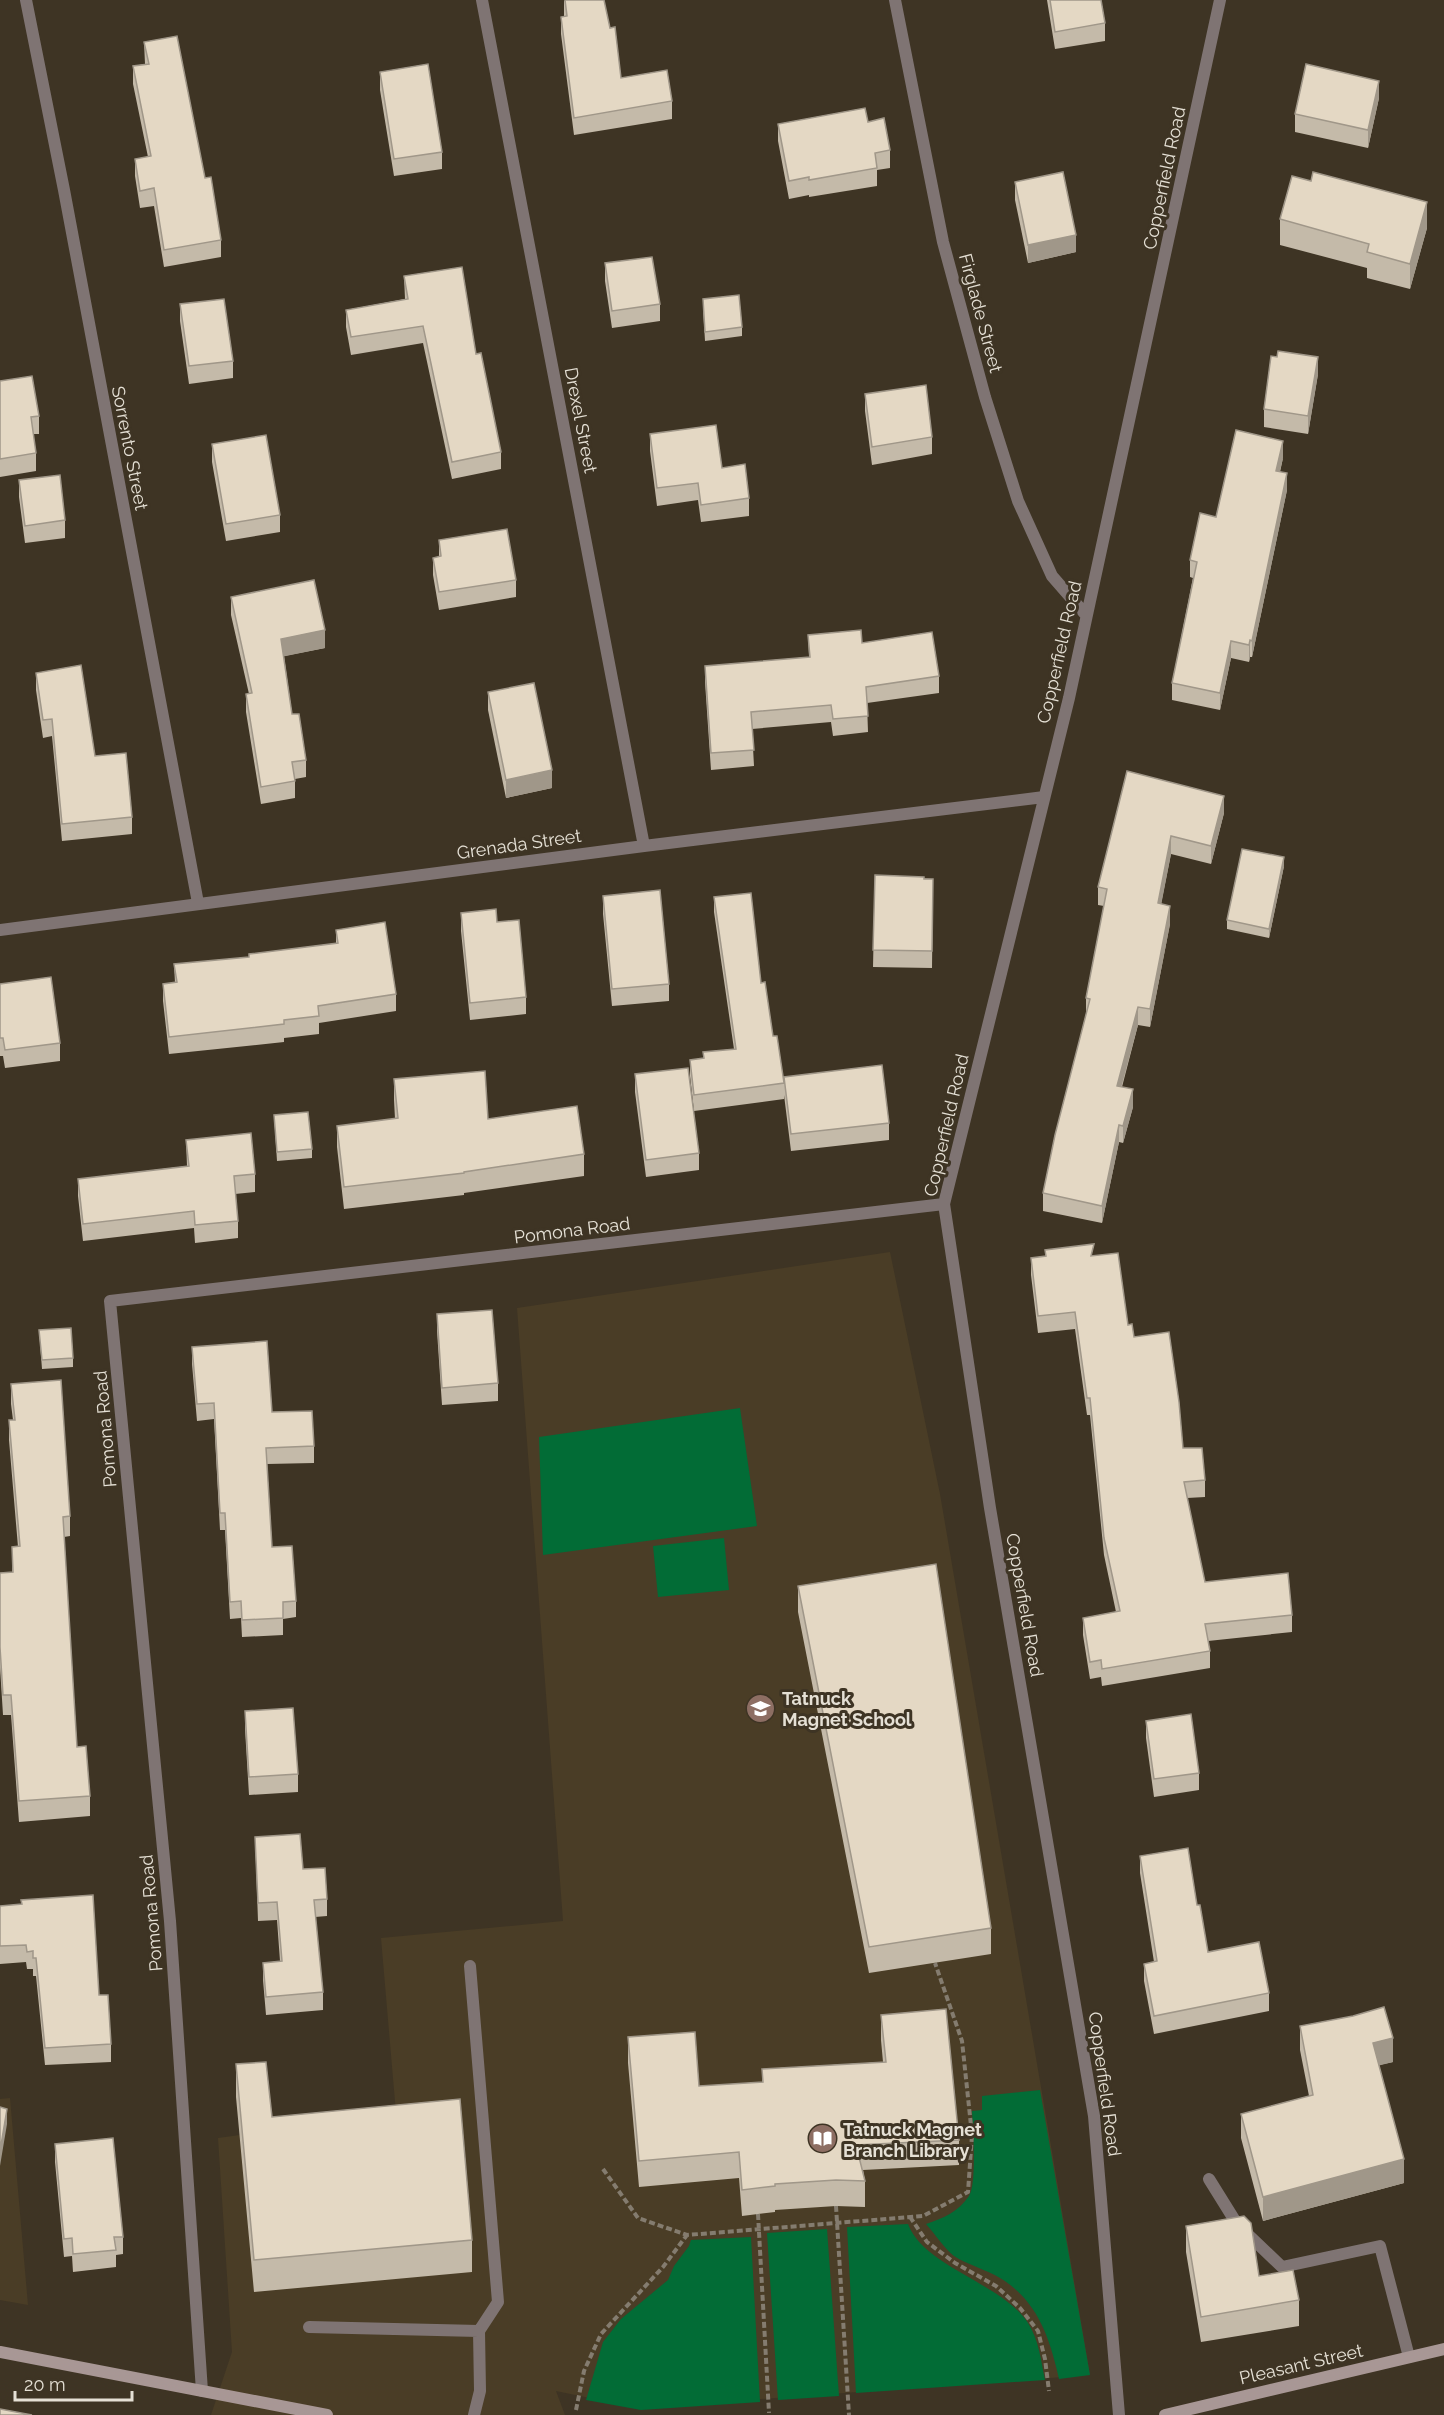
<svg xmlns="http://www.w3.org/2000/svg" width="1444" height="2415" font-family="Raleway,sans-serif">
<rect width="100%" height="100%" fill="#3e3424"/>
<path fill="#4a3d26" d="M890,1252l50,242 150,881 -452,33 -82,-17 9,24h-354l21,-63 -14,-214 178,-25 -15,-175 182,-17 -46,-613z
M10,2098l18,207 -28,-5v-201z"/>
<path fill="#026c36" d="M740,1408l17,118 -214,29 -4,-118z
M724,1538l5,52 -71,7 -5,-51z
M1040,2090l50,285 -31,4c-9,-40 -21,-78 -59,-101 -13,-8 -34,-14 -46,-22 -10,-8 -19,-22 -28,-32 18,-6 32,-12 43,-28 8,-12 4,-69 3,-85l10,-1v-14z
M908,2224c16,43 94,59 120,99 11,17 13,38 17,57l-189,13 -9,-166z
M827,2229l12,167 -61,4 -11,-167z
M751,2237l9,165 -119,8 -55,-10 17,-58 18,-23 47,-39 6,-14 15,-20 2,-6z"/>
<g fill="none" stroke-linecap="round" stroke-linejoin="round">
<path stroke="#847c6f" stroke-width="4" stroke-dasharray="6 3" stroke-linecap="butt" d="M603,2169l35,49 49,17 236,-19 45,-24 4,-57 -10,-94 -27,-78
M836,2206l13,209
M758,2214l11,199
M910,2217l17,25 28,21 41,23 24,22 18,23 7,28 4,32
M576,2410l8,-39 17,-37 62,-67 24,-32"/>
<path stroke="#7f7473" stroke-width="12" d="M470,1966l28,336 -19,29
M1209,2179l28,45 45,43 98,-21 29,111
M309,2327l170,4 1,60 -6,24"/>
<path stroke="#7f7473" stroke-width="12" d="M26,0l38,190 134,713
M482,0l162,846
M895,0l48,242 42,155 33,104 34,75 34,39
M0,930l644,-84 400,-49
M202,2391l-32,-470 -60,-620 834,-97
M1119,2415l-25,-299 -104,-608 -46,-304 125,-506 151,-698"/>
<path stroke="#a89795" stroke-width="12" d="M0,2352l327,63
M1165,2415l279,-66"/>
</g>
<path fill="#c4baa9" d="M564,0l57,78 51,23v18l-98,16 -13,-101v-17l3,-1z
M1047,0h54l4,23v18l-50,8z
M144,42l61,136 16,62v17l-57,10 -10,-61 -14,2 -5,-32v-17l13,-2 -15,-73v-18l12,-2z
M380,72l62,80v17l-48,7 -14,-86z
M1379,98l-11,50 -73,-16v-18z
M868,122l22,28v18l-13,2v16l-68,11v-2l-20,4 -11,-58v-17z
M1015,182l61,70 -48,11 -13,-63z
M1280,219l147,9 -17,61 -43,-11v-10l-87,-23z
M605,263l55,41v17l-48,7 -7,-47z
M404,276l72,78 25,98v17l-49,10 -29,-136 -72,12 -5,-28v-17l59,-11z
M180,304l53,57v17l-44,6 -9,-63z
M703,308l39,19v9l-37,5z
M1318,374l-10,60 -44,-7v-18z
M0,381l39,35v18h-6l3,19v18l-36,6z
M865,394l67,43v17l-60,11 -7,-54z
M650,434l72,34 27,30v18l-48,6 -3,-22 -41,6 -7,-55z
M212,444l68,71v17l-54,9 -14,-79z
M1283,458l-3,14 7,18 -35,167h-2l-1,5 -18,-4 -11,52 -48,-10v-17l21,-105 -3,-1v-17l26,-43z
M19,480l46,40v18l-40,5 -6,-46z
M439,540l77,40v17l-77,13 -6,-35v-17l6,-1z
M231,597l94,51 -41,8 8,58 14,46v17l-11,2v19l-34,6 -15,-92v-18h3l-18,-79z
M808,635l54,8 77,33v17l-72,10 1,29 -35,4 -2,-14 -79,7 2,37 -43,4 -6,-88v-16l104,-9z
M36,673l59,83 37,61v17l-70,7 -10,-105 -9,2 -7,-48z
M488,692l64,96 -46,10 -18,-88z
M1127,771l97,42 -13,51 -40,-10 -10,50 9,20 -20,103 -12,-2 -16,62 11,20 -10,36 -4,-1 -17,81 -59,-12v-18l43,-179v-16l18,-92 -6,-1v-18z
M1284,866l-15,72 -42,-9v-9z
M875,875l58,4 -1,89 -59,-1z
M603,896l66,88v17l-57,5 -9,-92z
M714,897l47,86 23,100v16l-90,12 -4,-35v-16l13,-2v-6l31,-3 -20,-137z
M461,913l36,9 29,75v17l-56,6 -9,-89z
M336,930l60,64v17l-77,12v11l-35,4v4l-115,12 -6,-53v-17l12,-1 -1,-19 75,-7 87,-13z
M0,984l60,59v18l-55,7 -2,-12h-3z
M635,1074l64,79v17l-53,7 -11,-85z
M784,1077l105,46v17l-98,11 -7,-56z
M394,1079l94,40 96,35v22l-120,17v2l-120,14 -7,-62v-21l58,-7 -1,-19z
M274,1115l38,34v9l-35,3z
M186,1140l69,34v18l-20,2 3,27v17l-43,5 -1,-15 -111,13 -5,-45v-17l109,-13z
M1045,1250l49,6 40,81 49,111 22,32v17l-18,1 18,84 87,33v17l-84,9 2,10v17l-108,18 -1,-9 -11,2 -7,-44v-17l33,-6 -12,-57 -14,-140h-3l-12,-86 -37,4 -7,-58v-17l14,-2z
M437,1314l61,69v18l-56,4 -5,-74z
M39,1330l34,28v9l-31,2z
M192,1347l122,99v17l-47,1 5,83 24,54v16l-13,2v16l-41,2 -1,-19 -11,1 -5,-89h-5l-6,-111 -17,2 -5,-57z
M11,1384l59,132v20l-6,1 13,210 13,49v20l-71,6 -8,-107h-8l-3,-48v-94l12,-1v-25h6l-9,-107v-20h4l-2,-16z
M798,1586l193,342v26l-122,19 -71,-361z
M245,1711l53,63v18l-49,3 -4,-66z
M1146,1721l53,52v17l-45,7 -8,-59z
M255,1837l48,32 24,30v17l-12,1 8,75v18l-57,5 -3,-35v-17l17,-2 -3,-41 -19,1z
M1140,1856l57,49 11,47 61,41v18l-115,23 -10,-53v-17l10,-2 -14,-89z
M0,1906l99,89 12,49v18l-66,3 -9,-89h-3v-7h-6l-1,-7 -26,2z
M881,2015l78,125v25l-96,5 2,11v26l-29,-1 -61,4v2l-33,4 -3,-38 -100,9 -11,-124v-26l71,49 63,-3v-14l121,-7 -2,-22z
M1300,2026l93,36 -14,3 25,118 -141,38 -22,-83v-24l68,-18 -9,-46z
M236,2064l36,53 200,123v32l-218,20 -18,-195z
M55,2144l68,93v17l-7,1v12l-43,5 -1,-16 -8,1 -9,-95z
M1186,2226l73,50 40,24v26l-98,16 -15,-90z"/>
<path fill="#a09789" d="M1379,81v17l-11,50v-18z
M1427,202v26l-17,61v-25z
M1076,235v17l-48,11v-18z
M1318,357v17l-10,60v-18z
M1283,441v17l-7,30v-17z
M1287,473v17l-35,167v-16z
M325,630v18l-44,9v-18z
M1250,640v17l-1,5v-17z
M1231,641v17l-11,52v-17z
M552,770v18l-46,10v-18z
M1224,796v17l-13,51v-18z
M1171,836v18l-13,67v-18z
M1284,857v9l-15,72v-9z
M1170,906v18l-20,103v-18z
M1138,1007v18l-21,78v-17z
M1133,1089v18l-10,36v-17z
M1119,1125v17l-17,81v-17z
M1393,2038v24l-20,5v-24z
M7,2109v15l-7,42v-15z
M1404,2159v24l-141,38v-24z"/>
<path fill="#e4d8c4" stroke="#a09789" stroke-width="1.5" d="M565,0h39l6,28 5,-1 6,51 46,-8 5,31 -98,17 -13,-101 6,-1z
M1050,0h51l4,23 -50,9z
M177,36l28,142 6,-1 10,63 -57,10 -10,-62 -14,3 -5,-32 16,-3 -18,-90 16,-2 -5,-22z
M428,64l14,88 -48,7 -14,-87z
M1306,64l73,17 -11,49 -73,-16z
M865,108l3,14 16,-4 6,32 -15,3 2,15 -68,12v-3l-20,4 -11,-57z
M1063,172l13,63 -48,10 -13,-63z
M1313,172l114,30 -17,62 -43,-12 2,-8 -89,-25 12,-43 19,5z
M652,257l8,47 -48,7 -7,-48z
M462,267l14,87 5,-1 20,99 -49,10 -29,-136 -72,11 -5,-27 62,-11 -4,-23z
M739,295l3,32 -37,5 -2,-33z
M224,299l9,62 -44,5 -9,-62z
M1278,351l40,6 -10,59 -44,-7 7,-53 6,1z
M32,376l7,40 -8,1 5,36 -36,6v-78z
M926,385l6,52 -60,10 -7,-53z
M716,425l6,43 23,-4 4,34 -48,7 -3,-22 -41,5 -7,-54z
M1236,430l47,11 -7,30 11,2 -35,168 -2,-1 -1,5 -18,-4 -11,52 -48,-10 25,-121 -7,-2 10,-47 16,4z
M266,435l14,80 -54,9 -14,-80z
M60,475l5,45 -40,6 -6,-46z
M507,529l9,51 -77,12 -6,-34 8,-2 -2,-16z
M314,580l11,50 -44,9 11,75h7l7,46 -14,2 3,19 -34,6 -15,-93 6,-1 -21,-96z
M861,630l1,13 70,-11 7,44 -73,11 2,29 -35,3 -2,-14 -80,7 3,38 -43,3 -6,-87 105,-9 -2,-22z
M81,665l14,91 31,-3 6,64 -70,7 -10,-105 -9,1 -7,-47z
M534,683l18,87 -46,10 -18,-88z
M1127,771l97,25 -13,50 -40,-10 -13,67 12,3 -20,103 -12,-2 -21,79 16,3 -10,37 -4,-1 -17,81 -59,-13 12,-58 35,-136 -4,-1 21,-109 -9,-2z
M1242,849l42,8 -15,72 -42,-9z
M875,875l49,2v2h9l-1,72 -59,-1z
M660,890l9,94 -57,5 -9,-93z
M751,893l10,90 4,-1 8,54h4l7,47 -90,12 -4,-35 14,-2 -1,-6 33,-3 -22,-152z
M496,909l1,13 22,-2 7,77 -56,6 -9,-90z
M385,922l11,72 -78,12 1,10 -35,4v4l-115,13 -6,-53 14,-2 -3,-18 75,-7v-3l89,-11 -2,-13z
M51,977l9,66 -55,7 -2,-12h-3v-54z
M882,1065l7,58 -98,11 -7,-57z
M688,1068l11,85 -53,7 -11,-86z
M485,1071l3,48 89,-13 7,48 -120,18v1l-120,14 -7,-61 61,-8 -4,-39z
M308,1112l4,37 -35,3 -3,-37z
M251,1133l4,41 -21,2 4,45 -43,4 -1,-14 -111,13 -5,-45 111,-13 -3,-26z
M1094,1244l-3,12 27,-3 10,72 4,-1 2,13 35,-5 10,70 4,46h19l3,32 -21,2 21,100 83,-9 4,42 -87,9 5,27 -108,18 -1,-9 -11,2 -7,-44 37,-7 -16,-73 -14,-140h-3l-12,-86 -37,4 -7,-58 15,-2 -1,-6z
M492,1310l6,73 -56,5 -5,-74z
M71,1328l2,30 -31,2 -3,-30z
M267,1341l5,71 40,-1 2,35 -48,2 6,99 20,-1 4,55 -13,1v16l-41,2 -1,-19 -11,1 -5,-89h-5l-6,-110 -17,1 -5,-57z
M61,1380l9,136 -7,1 14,230 9,-1 4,50 -71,5 -8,-106h-8l-3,-48v-74l13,-1 -1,-25 8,-1 -11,-126h6l-4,-36z
M936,1564l55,364 -122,19 -71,-361z
M293,1708l5,66 -49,3 -4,-66z
M1191,1714l8,59 -45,6 -8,-58z
M300,1834l3,35 22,-1 2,31 -13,1 9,92 -57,5 -3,-34 19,-2 -5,-59 -19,1 -3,-66z
M1188,1848l9,57h3l8,47 51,-10 10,51 -115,23 -10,-52 13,-3 -17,-105z
M93,1895l6,100h9l3,49 -66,4 -9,-90h-3v-7l-6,1 -1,-7 -26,1v-40l22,-2 -1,-4z
M1384,2007l9,31 -20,5 31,116 -141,38 -22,-83 72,-19 -13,-69 53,-10z
M946,2009l13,131 -103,5 9,36 -29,-1 -61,4v2l-33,4 -3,-38 -100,9 -11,-124 67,-5 4,54 64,-4 -1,-13 124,-7 -5,-47z
M266,2062l6,55 188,-18 12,141 -218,20 -18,-196z
M0,2107l7,2 -7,42z
M113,2138l10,99h-9l2,13 -43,4 -1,-16 -8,1 -9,-95z
M1244,2216l7,7 8,53 34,-6 6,30 -98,17 -15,-91z
M0,2409l32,6h-32z"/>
<defs>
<symbol id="school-disc" viewBox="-11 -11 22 22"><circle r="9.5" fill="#8d6e63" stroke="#3e3424"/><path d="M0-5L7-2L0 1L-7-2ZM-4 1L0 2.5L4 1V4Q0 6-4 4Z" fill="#fff"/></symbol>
<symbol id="library-disc" viewBox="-11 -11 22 22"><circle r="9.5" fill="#8d6e63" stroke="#3e3424"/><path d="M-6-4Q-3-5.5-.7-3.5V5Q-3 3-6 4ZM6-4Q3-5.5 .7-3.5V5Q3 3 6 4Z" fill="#fff"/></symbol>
</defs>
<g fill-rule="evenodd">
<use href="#school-disc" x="744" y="1692" width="33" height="33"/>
<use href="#library-disc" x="806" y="2122" width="33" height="33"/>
</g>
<g text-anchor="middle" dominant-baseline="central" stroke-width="6" stroke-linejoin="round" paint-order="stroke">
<g font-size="18" fill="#e5e0d5" stroke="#3e3424">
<text transform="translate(1164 178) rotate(-78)">Copperfield Road</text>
<text transform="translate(981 313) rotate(75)">Firglade Street</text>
<text transform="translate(581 420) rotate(79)">Drexel Street</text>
<text transform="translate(130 448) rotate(79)">Sorrento Street</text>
<text transform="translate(1059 652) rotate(-77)">Copperfield Road</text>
<text transform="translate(519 844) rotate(-8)">Grenada Street</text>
<text transform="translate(946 1125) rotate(-77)">Copperfield Road</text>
<text transform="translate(572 1230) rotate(-7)">Pomona Road</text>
<text transform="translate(105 1429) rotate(-95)">Pomona Road</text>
<text transform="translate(1025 1605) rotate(80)">Copperfield Road</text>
<text transform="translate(151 1913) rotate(-95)">Pomona Road</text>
<text transform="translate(1105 2084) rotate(82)">Copperfield Road</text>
<text transform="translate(1301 2364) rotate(-13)">Pleasant Street</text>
</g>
<g font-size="18" font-weight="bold" fill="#e5e0d5" stroke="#3e3424" text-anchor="start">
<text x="782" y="1698">Tatnuck<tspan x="782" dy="21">Magnet School</tspan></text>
<text x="843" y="2129">Tatnuck Magnet<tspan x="843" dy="21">Branch Library</tspan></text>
</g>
</g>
<path d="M15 2391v9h117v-9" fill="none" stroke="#e5e0d5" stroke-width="3"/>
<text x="24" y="2391" font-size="18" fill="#e5e0d5" stroke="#3e3424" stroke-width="4.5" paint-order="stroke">20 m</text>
</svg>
